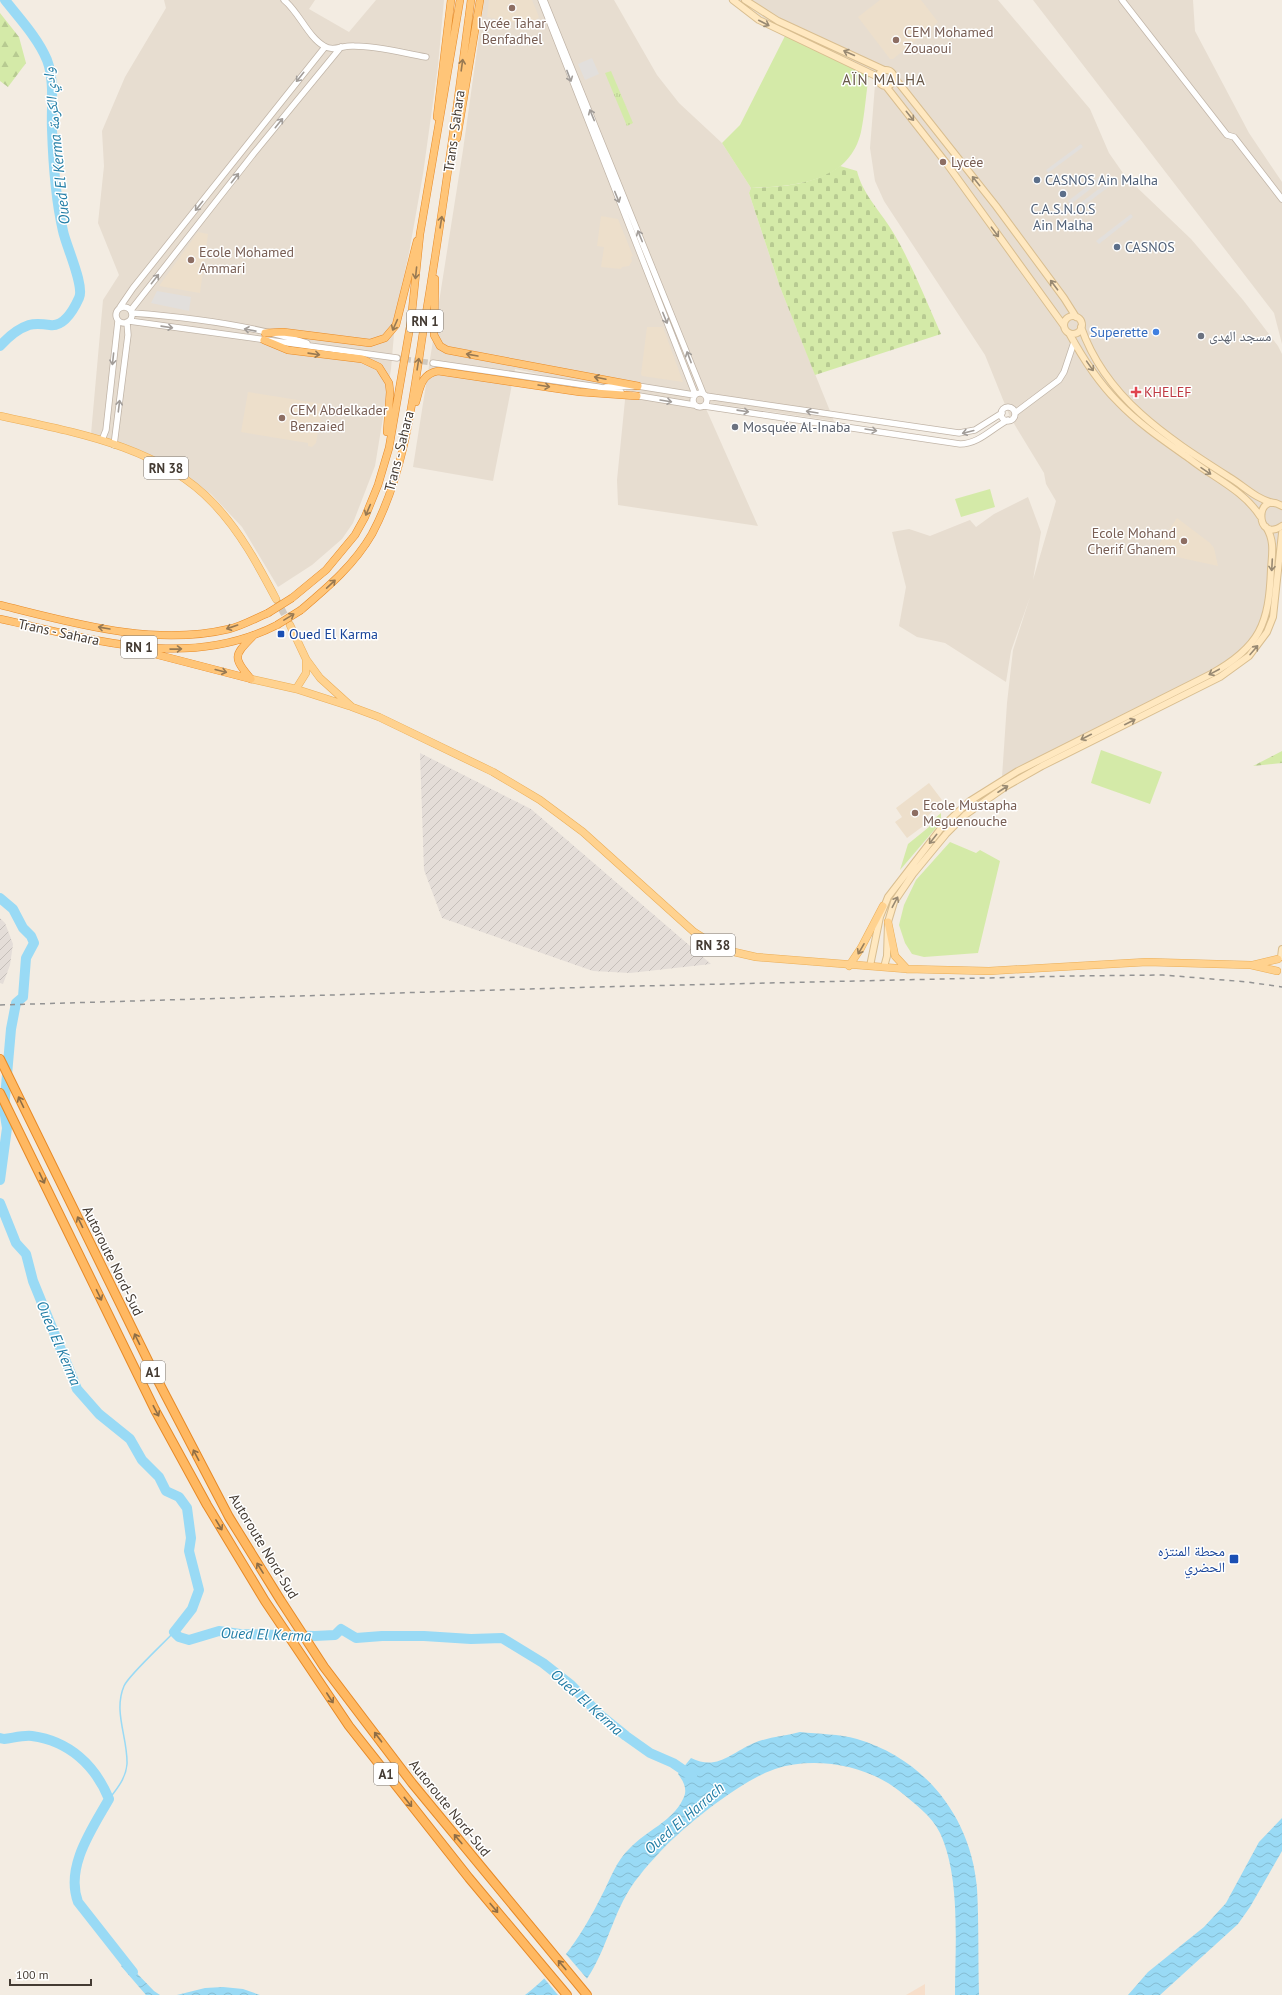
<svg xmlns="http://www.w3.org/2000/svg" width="1282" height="1995" font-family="'PT Sans','Noto Naskh Arabic',sans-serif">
<defs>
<pattern id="industrial-furrows" width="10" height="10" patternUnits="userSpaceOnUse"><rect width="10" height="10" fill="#e4ddd8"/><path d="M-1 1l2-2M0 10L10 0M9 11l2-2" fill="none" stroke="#c5bfba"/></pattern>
<pattern id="forest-firs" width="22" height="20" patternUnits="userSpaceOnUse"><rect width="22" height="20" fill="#d4eaa8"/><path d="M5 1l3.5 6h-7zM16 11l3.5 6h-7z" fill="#b7ca91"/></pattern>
<pattern id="cemetery-stones" width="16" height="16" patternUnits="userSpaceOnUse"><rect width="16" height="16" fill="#d4eaa8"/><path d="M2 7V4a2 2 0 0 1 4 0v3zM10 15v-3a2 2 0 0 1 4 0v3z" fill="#b7ca91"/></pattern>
<pattern id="park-tufts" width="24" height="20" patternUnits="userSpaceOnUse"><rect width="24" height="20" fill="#d4eaa8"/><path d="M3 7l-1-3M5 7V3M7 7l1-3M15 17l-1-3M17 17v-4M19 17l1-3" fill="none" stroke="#b7ca91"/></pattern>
<pattern id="water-waves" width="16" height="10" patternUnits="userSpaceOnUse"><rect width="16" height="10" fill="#99daf5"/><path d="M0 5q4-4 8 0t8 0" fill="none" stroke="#85bcd2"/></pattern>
</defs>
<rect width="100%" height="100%" fill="#f3ece2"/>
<path fill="#e7ddd0" d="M164,0h151l-6,9 40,23 27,-32h68l-6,66 -15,108 -14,79 -13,58 -5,58 -16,97 -22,57 -11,16 -30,26 -34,22 -36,-60 -31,-33 -43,-31 -30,-14 -47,-15 12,-134 16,-25 -21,-52 6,-57 -2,-35 23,-54 41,-69z
M484,0h130l43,75 22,28 43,40 29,45 -2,5 31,94 54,134 -131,-19 55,124 -140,-21 -1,-25 9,-90 -28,-3 -83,-18 -22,112 -80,-14 50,-317z
M739,0h259l92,109 19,44 16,23 66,63 52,61 35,46 4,8v172l-5,17 -4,55 -3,21 -11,21 -14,16 -23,16 -220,105 5,-74 6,-53 17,-53 -19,54 -5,31 -61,-39 -28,-6 -18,-11 7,-39 -14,-55 17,-3 21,7 40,-16 6,7 18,-13 34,-17 13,35 -8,48 23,-79 -10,-17 -2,-11 -34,-56 -25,-62 -101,-154 -9,-20 -5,-33 6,-76 -111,-53z
M1033,0h160l2,31 54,102 33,49v162l-8,-31z"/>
<path fill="#f7dfcb" d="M925,1984v11h-19z"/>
<path fill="url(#industrial-furrows)" d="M420,753l111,56 180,155 -81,9 -37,-2 -151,-53 -18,-48z
M0,918l5,5 8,21 -3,21 -7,19 -3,-1z"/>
<path fill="#eddfcb" d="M489,0h43l7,17 -9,8 -43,-8z
M880,0h41l17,22 -45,37h-3l-32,-42z
M601,216l17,3 15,37 -2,1 1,4 -3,5 -7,1 -1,2 -20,-2 3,-20 -7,-1z
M198,232l10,2 -8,59 -41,-7z
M647,327h16l20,55 -41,-6 -1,-2z
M248,392l75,12 -7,39 -4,4 -4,-1v-3l-67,-11z
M1177,518l33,25 4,5 4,18 -64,-14z
M929,783l13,17 -15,17 -1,7 -19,14 -12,-16 7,-5 -6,-9z"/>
<path fill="#d4eaa8" d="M785,36l84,38c-3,19 -4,39 -8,58 -12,51 -66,54 -110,56l-29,-45 18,-18z
M990,489l5,18 -34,10 -6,-18z
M1101,750l61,22 -12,32 -59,-21z
M941,813v9l-41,48 8,-26 21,-17 4,-7z
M950,842l26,11 4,-3 20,11 -22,92 -54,4 -12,-3 -7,-11 -6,-18 5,-20 12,-25z"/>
<path fill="url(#forest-firs)" d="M0,13l19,24 7,26 -18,24 -8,-6z
M1282,751v12l-29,3z"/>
<path fill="url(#cemetery-stones)" d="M840,166l17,5c5,22 23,40 34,58 20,32 34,70 50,105l-126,41 -35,-88 -31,-94 2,-5c31,-1 64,-3 89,-22z"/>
<path fill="url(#park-tufts)" d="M611,71l22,52 -6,3 -22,-53z"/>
<path fill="#e2dfdc" d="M592,58l7,16 -14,6 -7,-16z
M1081,144l2,3 -35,26 -2,-3z
M1103,174l3,3 -35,27 -3,-3z
M1109,181l2,4 -34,26 -3,-3z
M1131,214l2,3 -34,27 -3,-3z
M157,291l34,6 -2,14 -38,-8z"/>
<path fill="url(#water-waves)" d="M800,1732c19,2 39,2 57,7 68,20 114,78 120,149 2,36 1,72 2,107h-24c0,-49 6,-117 -15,-162 -8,-17 -27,-31 -42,-43 -32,-25 -84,-34 -123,-21 -35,12 -91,57 -116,84 -14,15 -27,30 -36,48 -16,32 -23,67 -49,94h-49c35,-26 58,-62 77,-100 9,-17 14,-34 28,-47 16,-17 43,-27 53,-49 5,-9 1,-17 -5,-25l13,-16c26,13 40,-5 63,-15 14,-6 31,-7 46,-11z
M1282,1818v33l-32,56 -12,17 -78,71h-32l20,-23 56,-45 22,-24 33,-61z
M126,1962l28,29 6,4h-14l-25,-29z
M223,1987l20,2 17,6h-83l28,-7z"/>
<path fill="#f3ece2" d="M565,1953l24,28 -12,14h-19l-15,-18z"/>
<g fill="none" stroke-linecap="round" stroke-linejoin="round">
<path stroke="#99daf5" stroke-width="1.5" d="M109,1799c8,-10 17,-21 18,-35 1,-26 -14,-52 -3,-78 4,-10 40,-43 50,-54"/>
<path stroke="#99daf5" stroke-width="10" d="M0,346c8,-9 17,-17 29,-21 7,-2 14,-1 21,0 14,2 24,-16 29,-27 6,-12 -13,-52 -16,-67 -7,-30 -10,-71 -11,-102 -1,-22 3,-48 -5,-69 -9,-22 -28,-42 -42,-60
M0,898l13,11 10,19 8,8 3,7 -8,15 -3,39 -7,6 -5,26 -7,80 3,19 -7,52
M0,1203l16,40 10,11 7,27 44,108 22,25 31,25 12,21 17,17 7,14 13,6 8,11 4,30 -2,13 10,39 -7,19 -18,23 5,5 10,3 30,-9 21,3 75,2 20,-1 6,-6 15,9 26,-2h42l47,3 31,-1 41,25 28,22 29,30 26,21 24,17 23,10 19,13
M0,1738l4,1c9,-1 19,-4 28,-3 37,5 63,29 77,63 -17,30 -44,68 -31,103l55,70"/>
<path stroke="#d0c9bf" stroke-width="5.5" stroke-dasharray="5.5 3" stroke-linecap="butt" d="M397,358l36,5"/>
<path stroke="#d0c9bf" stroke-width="7" stroke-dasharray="7 3.5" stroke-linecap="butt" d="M276,599l13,24"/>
<defs>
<path id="tertiary" d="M284,0c15,12 24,37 40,46 9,6 19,-1 30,0 24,0 49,7 72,11
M541,0l154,394
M544,0l159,393
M1122,0l105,135 7,2 48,62
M116 315a8 8 0 1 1 16 0a8 8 0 1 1-16 0Z
M120,307l13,-19 192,-241
M131,310l123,-157 87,-106
M132,313c55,4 122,13 175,30
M129,321l268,37
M433,363l165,24 23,5
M606,387l32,-1 56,9
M693 400a7 7 0 1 1 14 0a7 7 0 1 1-14 0Z
M633,395l61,10
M706,396l253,37 16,-3 27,-17
M704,406l256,38c19,0 32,-16 48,-24
M1001 414a7 7 0 1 1 14 0a7 7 0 1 1-14 0Z
M1015,413l44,-33 5,-8 10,-30
M102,440l4,-10 12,-109
M114,445l14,-110 -1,-13"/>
<path id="secondary" d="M733,0l26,20 119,57
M745,0l33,21 106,49
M878 78a8 8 0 1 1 16 0a8 8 0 1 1-16 0Z
M894,77l102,129 68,92 12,19
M885,85l62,79 117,162
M1064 325a9 9 0 1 1 18 0a9 9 0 1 1-18 0Z
M1081,327c25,72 87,111 148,150 15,9 27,22 44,26
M1069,333c13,24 30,50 49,69 21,22 48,40 72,57 24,19 53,31 70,57
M1282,506c-28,-17 -27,38 0,20
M1281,957l1,-8
M870,966l10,-49 8,-20 54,-70 28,-26 48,-30 193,-97c49,-27 58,-50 60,-105 1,-15 4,-28 -5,-42
M884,967l3,-11 1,-34 6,-20 19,-28 33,-40 19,-19 40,-28 37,-21 178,-89 29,-21 18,-24 6,-15 9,-84"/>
<path id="primary" d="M0,416c73,16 159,30 213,87 27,28 45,62 63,96
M290,625l16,34 14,19 32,29 27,10 114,55 47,28 43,32 111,100 27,17 35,8 151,12 82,2 158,-9 104,3 26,6
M251,679l45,10 53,17
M296,689l10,-16v-14
M888,922l7,34 12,13
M1253,965l25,-6
M849,966l12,-18 22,-42"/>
<path id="trunk" d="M437,117l14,-117
M457,138l23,-138
M435,279l-1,56 6,11 7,4 191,36
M265,333l18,-1 87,11 15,-5 11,-13 21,-84
M264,340l24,10 74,9 17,8 10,16 1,9 -3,40
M416,402c4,-14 5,-28 22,-31l142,21 57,4
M292,598l34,-28 29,-35 10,-18 13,-32 11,-37 22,-127 9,-87 40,-234
M0,605c73,18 153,42 229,24 13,-3 27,-11 39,-16
M301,610c27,-23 53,-45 71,-76 34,-64 41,-138 52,-208 18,-108 33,-217 47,-326
M0,619c93,20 187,52 277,6
M139,650l112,29
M251,679c-20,-23 -16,-24 3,-44"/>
<path id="motorway" d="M0,1059l157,320 72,138 52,84 43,66 88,116 175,212
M0,1093l155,317 52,95 58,96 84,125 120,152 98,117"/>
</defs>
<use href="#tertiary" stroke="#c1b5a8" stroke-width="7"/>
<use href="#secondary" stroke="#d9be90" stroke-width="8"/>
<use href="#primary" stroke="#ebae58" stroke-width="8"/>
<use href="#trunk" stroke="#e78a27" stroke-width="8"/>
<use href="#motorway" stroke="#e78a27" stroke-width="10"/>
<use href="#tertiary" stroke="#fff" stroke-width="5.5"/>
<use href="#secondary" stroke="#ffe8c0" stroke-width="6"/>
<use href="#primary" stroke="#ffd28f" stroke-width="7"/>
<use href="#trunk" stroke="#ffc578" stroke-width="7"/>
<use href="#motorway" stroke="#ffb861" stroke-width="8"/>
<path stroke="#939393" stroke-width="1.5" stroke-dasharray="5 5" stroke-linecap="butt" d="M0,1005l596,-18 475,-11 92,-1 85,7 34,5"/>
<defs>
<path id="trunk-bridge" d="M268,613l24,-15
M277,625l24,-15"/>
</defs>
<use href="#trunk-bridge" stroke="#e78a27" stroke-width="8" stroke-linecap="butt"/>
<use href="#trunk-bridge" stroke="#ffc578" stroke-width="7"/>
</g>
<defs><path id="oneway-shaft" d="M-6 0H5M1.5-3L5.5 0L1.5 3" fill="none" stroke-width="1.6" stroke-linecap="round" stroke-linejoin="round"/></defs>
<g stroke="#988972">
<use href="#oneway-shaft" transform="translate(764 23) rotate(27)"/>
<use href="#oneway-shaft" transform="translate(849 53) rotate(-156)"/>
<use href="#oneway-shaft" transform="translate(910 116) rotate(51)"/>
<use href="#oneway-shaft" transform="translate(976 181) rotate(-129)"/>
<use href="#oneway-shaft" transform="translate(995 232) rotate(53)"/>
<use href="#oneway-shaft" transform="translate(1054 285) rotate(-127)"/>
<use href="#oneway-shaft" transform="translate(1090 366) rotate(55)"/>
<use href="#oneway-shaft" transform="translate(1206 471) rotate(34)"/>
<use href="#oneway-shaft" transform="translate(1272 565) rotate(93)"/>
<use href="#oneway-shaft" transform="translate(1254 650) rotate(-49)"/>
<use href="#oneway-shaft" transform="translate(1214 672) rotate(152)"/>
<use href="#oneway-shaft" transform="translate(1130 722) rotate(-27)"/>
<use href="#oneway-shaft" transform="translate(1086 737) rotate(153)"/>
<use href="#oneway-shaft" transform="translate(1003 789) rotate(-33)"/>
<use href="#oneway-shaft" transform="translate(933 839) rotate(129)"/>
<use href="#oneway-shaft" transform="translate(895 902) rotate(-62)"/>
</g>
<g stroke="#987952">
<use href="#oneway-shaft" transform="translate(462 65) rotate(-82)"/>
<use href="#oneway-shaft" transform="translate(441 222) rotate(-81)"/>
<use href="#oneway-shaft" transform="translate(416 273) rotate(96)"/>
<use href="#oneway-shaft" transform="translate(395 325) rotate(114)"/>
<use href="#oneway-shaft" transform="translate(314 354) rotate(8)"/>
<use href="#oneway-shaft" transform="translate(472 355) rotate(-170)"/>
<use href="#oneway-shaft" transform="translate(418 364) rotate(-81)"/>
<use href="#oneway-shaft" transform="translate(600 378) rotate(-168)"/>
<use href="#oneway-shaft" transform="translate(544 386) rotate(9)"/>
<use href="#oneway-shaft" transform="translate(368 510) rotate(113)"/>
<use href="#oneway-shaft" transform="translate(331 584) rotate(-43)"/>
<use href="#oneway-shaft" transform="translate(289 617) rotate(-31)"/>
<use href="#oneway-shaft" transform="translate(232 627) rotate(161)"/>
<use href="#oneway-shaft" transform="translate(104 628) rotate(-170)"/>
<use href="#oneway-shaft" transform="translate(176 649) rotate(-1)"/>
<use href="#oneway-shaft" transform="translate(221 671) rotate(14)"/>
</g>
<g stroke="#a29d99">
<use href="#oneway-shaft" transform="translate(569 76) rotate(69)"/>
<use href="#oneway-shaft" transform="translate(300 77) rotate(129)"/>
<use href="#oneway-shaft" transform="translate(592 115) rotate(-112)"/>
<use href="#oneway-shaft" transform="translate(279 123) rotate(-51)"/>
<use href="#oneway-shaft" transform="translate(235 178) rotate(-52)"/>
<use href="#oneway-shaft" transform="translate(617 197) rotate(68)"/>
<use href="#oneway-shaft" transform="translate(199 206) rotate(129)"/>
<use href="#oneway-shaft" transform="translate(640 236) rotate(-112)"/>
<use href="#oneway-shaft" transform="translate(155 279) rotate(-52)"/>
<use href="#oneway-shaft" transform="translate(665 318) rotate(68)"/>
<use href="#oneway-shaft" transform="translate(167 327) rotate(8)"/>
<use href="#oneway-shaft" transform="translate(250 330) rotate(-169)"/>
<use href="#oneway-shaft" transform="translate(689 357) rotate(-111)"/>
<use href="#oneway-shaft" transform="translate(113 359) rotate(96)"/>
<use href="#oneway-shaft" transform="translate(666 401) rotate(9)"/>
<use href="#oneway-shaft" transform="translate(119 406) rotate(-83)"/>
<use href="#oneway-shaft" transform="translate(743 411) rotate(8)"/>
<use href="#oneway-shaft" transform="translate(812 412) rotate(-171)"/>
<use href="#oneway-shaft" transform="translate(871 430) rotate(9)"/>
<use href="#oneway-shaft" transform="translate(968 432) rotate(166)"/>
</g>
<use stroke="#987f5c" href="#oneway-shaft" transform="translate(861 949) rotate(120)"/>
<g stroke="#8f6d45">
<use href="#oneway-shaft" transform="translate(21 1102) rotate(-116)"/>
<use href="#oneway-shaft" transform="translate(42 1178) rotate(64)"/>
<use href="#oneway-shaft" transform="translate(80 1222) rotate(-116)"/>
<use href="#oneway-shaft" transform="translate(99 1295) rotate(64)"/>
<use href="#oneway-shaft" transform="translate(137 1339) rotate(-116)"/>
<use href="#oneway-shaft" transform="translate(156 1411) rotate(62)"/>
<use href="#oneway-shaft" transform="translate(196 1455) rotate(-118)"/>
<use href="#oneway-shaft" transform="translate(219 1525) rotate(59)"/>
<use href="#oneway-shaft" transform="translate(260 1568) rotate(-122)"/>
<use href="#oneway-shaft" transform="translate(330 1698) rotate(57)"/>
<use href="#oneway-shaft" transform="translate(378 1737) rotate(-127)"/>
<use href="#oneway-shaft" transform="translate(408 1802) rotate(51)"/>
<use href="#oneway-shaft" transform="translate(458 1839) rotate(-130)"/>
<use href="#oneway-shaft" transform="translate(494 1908) rotate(50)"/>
<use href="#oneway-shaft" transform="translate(562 1965) rotate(-130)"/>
</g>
<g fill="#8d6e63" stroke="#fff" stroke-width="1.5">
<circle cx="512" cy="8" r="4"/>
<circle cx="896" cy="40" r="4"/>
<circle cx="943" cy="162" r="4"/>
<circle cx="191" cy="260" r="4"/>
<circle cx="282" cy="418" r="4"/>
<circle cx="1184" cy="541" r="4"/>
<circle cx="915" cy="813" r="4"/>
</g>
<g fill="#5c6f8a" stroke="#fff" stroke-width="1.5">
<circle cx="1037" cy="180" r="4"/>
<circle cx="1063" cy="194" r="4"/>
<circle cx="1117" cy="247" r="4"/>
</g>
<circle fill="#3f7fe0" stroke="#fff" stroke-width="1.5" cx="1156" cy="332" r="4"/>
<g fill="#6b7280" stroke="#fff" stroke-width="1.5">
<circle cx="1201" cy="336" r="4"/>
<circle cx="735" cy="427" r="4"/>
</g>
<path fill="#e0444e" stroke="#fff" stroke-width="1.5" d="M1134 386h4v4h4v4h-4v4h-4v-4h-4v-4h4z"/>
<g fill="#1a4fb4" stroke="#fff" stroke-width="1.5">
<rect x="277" y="630" width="8" height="8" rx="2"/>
<rect x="1229" y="1554" width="10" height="10" rx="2"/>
</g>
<g text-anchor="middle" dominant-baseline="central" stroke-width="3" stroke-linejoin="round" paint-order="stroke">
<g fill="#fff" stroke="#7c7670" stroke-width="1">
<rect x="407" y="310" width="36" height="22" rx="3"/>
<rect x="144" y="457" width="44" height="22" rx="3"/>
<rect x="121" y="636" width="36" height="22" rx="3"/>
<rect x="691" y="934" width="44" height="22" rx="3"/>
<rect x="141" y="1361" width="24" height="22" rx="3"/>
<rect x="374" y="1763" width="24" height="22" rx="3"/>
</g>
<g font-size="13" font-weight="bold" fill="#443b33">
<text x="425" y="321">RN 1</text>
<text x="166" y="468">RN 38</text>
<text x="139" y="647">RN 1</text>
<text x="713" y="945">RN 38</text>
<text x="153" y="1372">A1</text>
<text x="386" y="1774">A1</text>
</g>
<g font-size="14" fill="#785e54" stroke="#fff" text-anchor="start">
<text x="512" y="23" text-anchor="middle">Lycée Tahar<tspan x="512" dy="16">Benfadhel</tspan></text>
<text x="904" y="32">CEM Mohamed<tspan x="904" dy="16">Zouaoui</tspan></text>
<text x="951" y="162">Lycėe</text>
<text x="199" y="252">Ecole Mohamed<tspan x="199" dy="16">Ammari</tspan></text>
<text x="290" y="410">CEM Abdelkader<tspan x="290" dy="16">Benzaied</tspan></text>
<text x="1176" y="533" text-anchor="end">Ecole Mohand<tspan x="1176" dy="16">Cherif Ghanem</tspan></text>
<text x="923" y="805">Ecole Mustapha<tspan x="923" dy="16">Meguenouche</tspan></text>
</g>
<g font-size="14" fill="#443b33" stroke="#fff">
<text transform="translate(454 131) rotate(-82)">Trans - Sahara</text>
<text transform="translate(399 451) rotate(-76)">Trans - Sahara</text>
<text transform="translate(59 632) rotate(12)">Trans - Sahara</text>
<text transform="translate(113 1261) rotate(64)">Autoroute Nord-Sud</text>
<text transform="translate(264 1546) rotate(59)">Autoroute Nord-Sud</text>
<text transform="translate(450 1808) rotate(51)">Autoroute Nord-Sud</text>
</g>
<g font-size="14" fill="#4e5e75" stroke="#fff" text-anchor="start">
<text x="1045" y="180">CASNOS Ain Malha</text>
<text x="1063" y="209" text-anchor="middle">C.A.S.N.O.S<tspan x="1063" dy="16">Ain Malha</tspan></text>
<text x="1125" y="247">CASNOS</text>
</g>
<g font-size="14" fill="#366cbe" stroke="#fff" text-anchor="end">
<text x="1148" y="332">Superette</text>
</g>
<g font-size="14" fill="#5b616d" stroke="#fff" text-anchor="start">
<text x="1209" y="336">مسجد الهدى</text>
<text x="743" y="427">Mosquée Al-Inaba</text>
</g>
<g font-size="14" fill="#be3a42" stroke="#fff" text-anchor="start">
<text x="1144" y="392">KHELEF</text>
</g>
<g font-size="14" fill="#164399" stroke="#fff" text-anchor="start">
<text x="289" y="634">Oued El Karma</text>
<text x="1225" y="1551" text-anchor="end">محطة المنتزه<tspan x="1225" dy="16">الحضري</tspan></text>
</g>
<g font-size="15" letter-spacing="1" fill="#685849" stroke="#fff">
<text x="884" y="79">AÏN MALHA</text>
</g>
<g font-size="15" font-style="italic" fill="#237ea6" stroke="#fff">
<text transform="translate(56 146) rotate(-96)">Oued El Kerma وادي الكرمة</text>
<text transform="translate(59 1343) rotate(67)">Oued El Kerma</text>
<text transform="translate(266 1634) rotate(2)">Oued El Kerma</text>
<text transform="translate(587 1702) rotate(42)">Oued El Kerma</text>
<text transform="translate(684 1818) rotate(-41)">Oued El Harrach</text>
</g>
</g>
<path d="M10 1979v6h81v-6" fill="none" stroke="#443b33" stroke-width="2"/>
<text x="16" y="1979" font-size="12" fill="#443b33" stroke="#ffffff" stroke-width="3" paint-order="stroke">100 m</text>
</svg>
